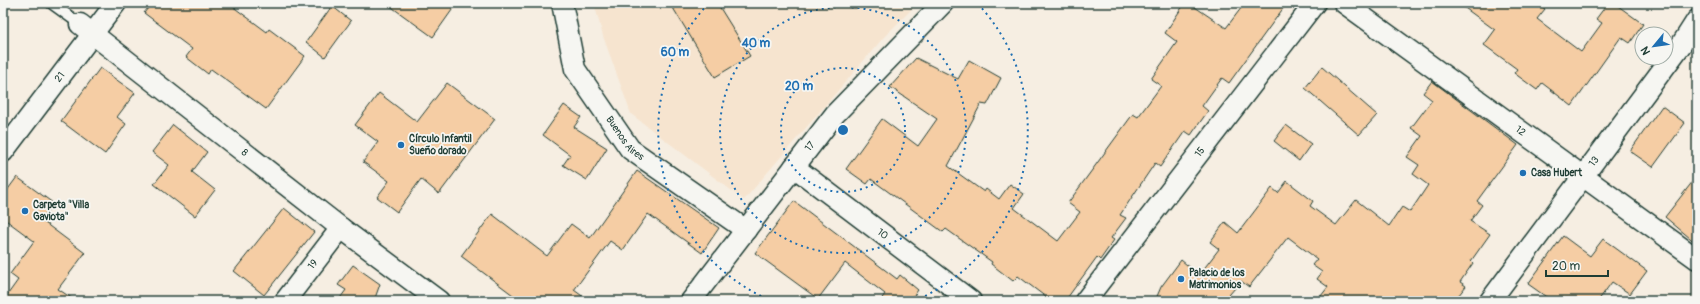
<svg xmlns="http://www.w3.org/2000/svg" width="1700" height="304" font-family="Pangolin,sans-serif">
<rect width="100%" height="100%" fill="#f6eee2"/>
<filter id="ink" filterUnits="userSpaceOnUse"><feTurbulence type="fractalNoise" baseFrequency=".025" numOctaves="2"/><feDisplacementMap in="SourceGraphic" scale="8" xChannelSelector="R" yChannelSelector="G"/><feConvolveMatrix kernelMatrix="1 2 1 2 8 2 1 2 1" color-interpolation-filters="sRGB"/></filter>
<g filter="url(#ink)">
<path fill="#f6e4cf" d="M594,3h324l-34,34 -140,163 -113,-86 -28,-78z"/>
<path fill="#f5cda4" stroke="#1f3d34" d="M152,3h76l39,29 2,-3 36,27 -39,53 -55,-40 -3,5 -22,-17 6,-8 -48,-36z
M386,3h71l-24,34z
M670,3h47l33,53 -35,21z
M1185,3h4l37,25 19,-25h42l-58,80 -7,-5 -20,28 6,5 -17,24 -6,-4 -25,36 -5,-4 -35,52 6,3 -15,20 3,2 -14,20 -3,-3 -32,44h-14l-33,-25 -5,5 -22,-17 1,-2 -46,-33 -3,3 -72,-53 -4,5 -21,-15 36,-50 36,27 19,-27 -47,-32 26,-29 42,21 11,-19 32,18 -14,27 -6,-1 -33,62 36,26 2,-3 13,10 11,-15 14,10 -10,14 44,33 22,-29 -12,-9 65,-89 5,3 23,-31 -10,-7 26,-37 -12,-9z
M1458,3h79l8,6 -8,10 44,33 21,-29 -6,-4 12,-16h6l29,21 -13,19 -9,-6 -49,69 -30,-23 -5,7 -23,-17 3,-4 -33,-24 11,-15z
M332,6l19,15 -26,36 -19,-15z
M1322,67l55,48 -18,20 -54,-47z
M100,68l35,25 -18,24 9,7 -21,30 -44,-33z
M1432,81l86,64 -41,56 5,4 -12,16 20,13 -19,27 2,2 -13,19 6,4 -12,15h-137l11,-14 -11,-8 5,-7 -10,-7 5,-6 -29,-22 -39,50 -8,-6 -17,20h-69l6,-14 20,-27 18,15 20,-26 -9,-7 15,-20 13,11 34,-45 6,5 9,-12 26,20 -3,5 26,19 20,-25 33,26 13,-19 8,5 18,-27 -15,-11 6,-9 -12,-8 15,-21 -11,-8 21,-28 -9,-7z
M447,83l48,36 -56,75 -18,-15 -24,33 -20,-15 12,-16 -26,-19 15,-20 -23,-17 24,-32 38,29z
M564,105l17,12 -7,10 33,21 -20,32 -24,-15 7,-10 -27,-20z
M1662,106l23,17 -32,44 -23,-16z
M173,125l34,27 -15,20 23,18 -20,26 -41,-32 15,-19 -17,-13z
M1286,125l25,19 -12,17 -25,-20z
M637,171l82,57 -17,25 -54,-39 -25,36 -13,-9 -36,49 15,11h-68l-60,-45 31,-42 55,42 24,-32 19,14z
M1697,176v68l-32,-27z
M17,177l36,26 -12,17 44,33 -27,36 18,12h-73l15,-21 -8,-6 24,-33 -31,-23v-22z
M794,201l103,78 3,-4 18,15 -8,11h-30l5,-7 -40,-31 -27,36 -63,-46z
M284,208l30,24 -50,63 -30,-24z
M1563,236l27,20 13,-17 44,32 -17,23 -18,-12 -14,19h-46l-24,-17z
M353,265l27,19 -6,17h-36l8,-11 -8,-5z"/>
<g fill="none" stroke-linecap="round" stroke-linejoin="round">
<defs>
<path id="lane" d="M51,3l29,21"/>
<g id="street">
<path id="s1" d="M562,3l13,66 55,80 116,81"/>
<path id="s2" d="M1344,3l353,256"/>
<path id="s3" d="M80,24l261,204 98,73"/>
<path id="s4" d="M3,152l113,-149"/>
<path id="s5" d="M794,167l177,134"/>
<path id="s6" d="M285,301l56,-73"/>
<path id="s7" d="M691,301l144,-187 108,-111"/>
<path id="s8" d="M1085,301l230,-298"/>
<path id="s9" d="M1490,301l191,-256 16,-25"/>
</g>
</defs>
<use href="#lane" stroke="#1f3d34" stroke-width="13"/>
<use href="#street" stroke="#1f3d34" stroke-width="23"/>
<use href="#lane" stroke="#f6f6f2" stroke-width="10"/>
<use href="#street" stroke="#f6f6f2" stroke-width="20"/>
</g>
</g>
<g fill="none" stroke="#1f6fb2" stroke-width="2" stroke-dasharray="2 4">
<circle cx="843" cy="130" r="62"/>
<circle cx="843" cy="130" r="123"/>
<path d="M772 301A185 185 0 0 1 708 4M978 4A185 185 0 0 1 914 301"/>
</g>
<g fill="#1f6fb2" stroke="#f6f6f2" stroke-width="1.5">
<circle cx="401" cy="145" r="4"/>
<circle cx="1523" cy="173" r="4"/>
<circle cx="25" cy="211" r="4"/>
<circle cx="1181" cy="279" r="4"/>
</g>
<g text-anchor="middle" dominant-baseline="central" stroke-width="3.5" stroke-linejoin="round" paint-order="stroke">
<g font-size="10" fill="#1f3d34" stroke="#f6f6f2">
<text stroke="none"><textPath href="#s4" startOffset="94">21</textPath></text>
<text stroke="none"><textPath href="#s2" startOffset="218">12</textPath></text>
<text stroke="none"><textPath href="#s1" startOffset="153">Buenos Aires</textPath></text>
<text stroke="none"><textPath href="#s7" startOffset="195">17</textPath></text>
<text stroke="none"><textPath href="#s8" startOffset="188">15</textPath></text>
<text stroke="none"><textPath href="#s3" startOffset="209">8</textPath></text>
<text stroke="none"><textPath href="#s9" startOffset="174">13</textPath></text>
<text stroke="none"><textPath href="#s5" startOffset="111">10</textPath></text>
<text stroke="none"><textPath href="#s6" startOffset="46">19</textPath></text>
</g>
<g font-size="10" font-weight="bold" fill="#1f3d34" stroke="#f6f6f2" text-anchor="start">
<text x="409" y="139">Círculo Infantil<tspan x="409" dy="12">Sueño dorado</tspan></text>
<text x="1531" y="173">Casa Hubert</text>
<text x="33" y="205">Carpeta "Villa<tspan x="33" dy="12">Gaviota"</tspan></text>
<text x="1189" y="273">Palacio de los<tspan x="1189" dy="12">Matrimonios</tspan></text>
</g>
</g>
<circle cx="843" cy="130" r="6" fill="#1f6fb2" stroke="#f6f6f2" stroke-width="2"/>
<g font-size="12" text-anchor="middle" font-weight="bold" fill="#1f6fb2" stroke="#f6f6f2" stroke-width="3.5" stroke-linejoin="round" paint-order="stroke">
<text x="756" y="47">40 m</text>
<text x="675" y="56">60 m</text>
<text x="799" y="90">20 m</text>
</g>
<rect width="1700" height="304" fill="none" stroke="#f6f6f2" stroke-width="16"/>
<rect x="8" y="8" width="1684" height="288" fill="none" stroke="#1f3d34" stroke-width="1.5" filter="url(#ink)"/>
<g transform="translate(1654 46) rotate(241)"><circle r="19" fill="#f6f6f2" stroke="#a0aca6"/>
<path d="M0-3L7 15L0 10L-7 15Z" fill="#1f6fb2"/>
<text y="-6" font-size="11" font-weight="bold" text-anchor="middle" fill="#1f3d34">N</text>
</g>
<path d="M1546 270v6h62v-6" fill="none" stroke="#1f3d34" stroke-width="2"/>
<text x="1552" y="270" font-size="12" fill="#1f3d34" stroke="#f6f6f2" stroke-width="3" paint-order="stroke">20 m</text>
</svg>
